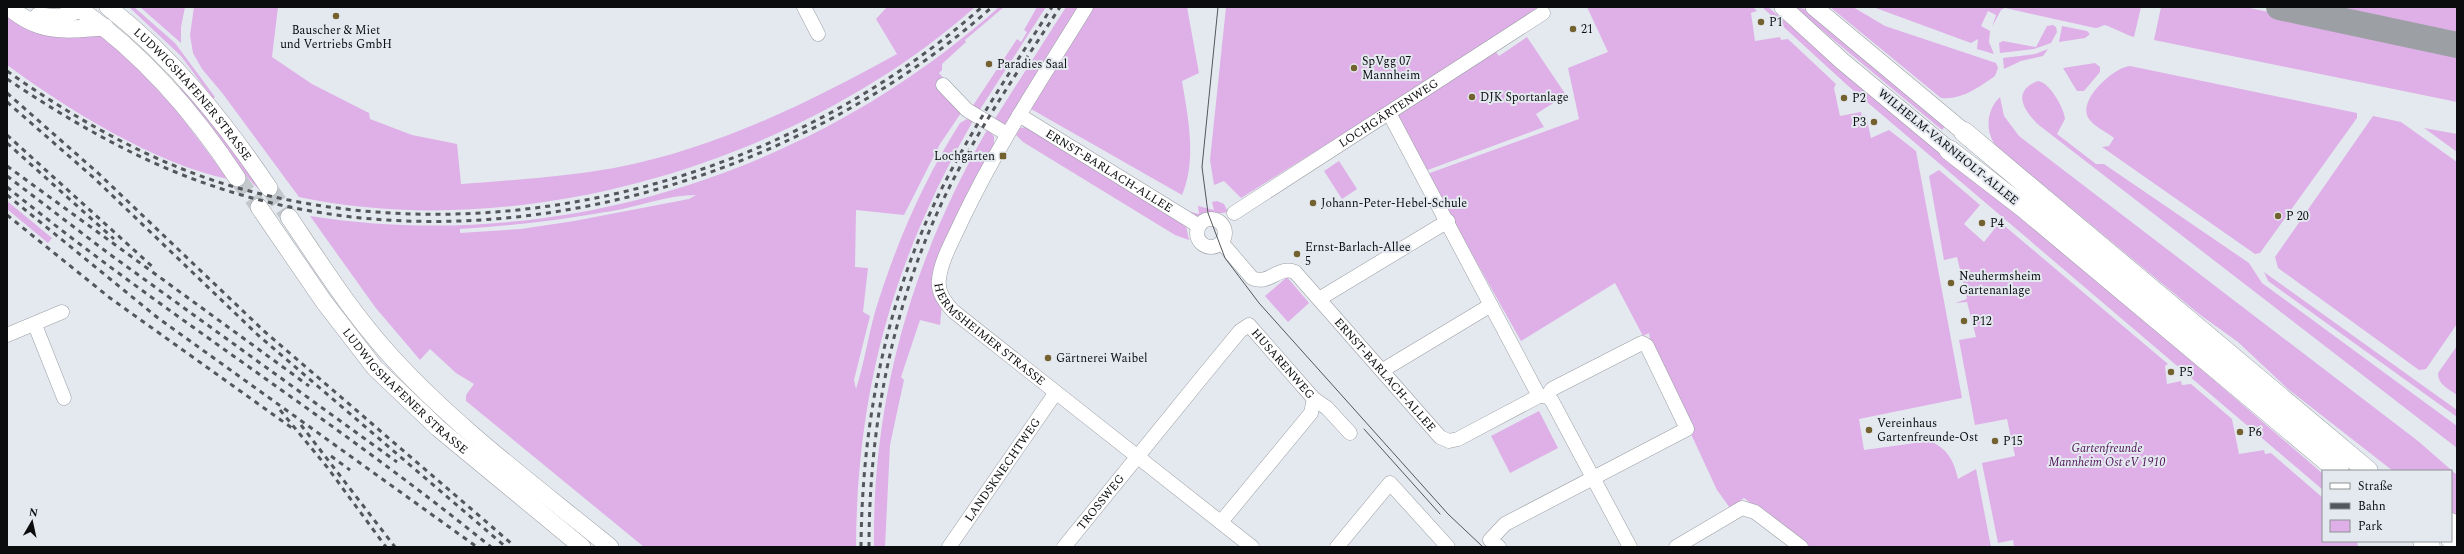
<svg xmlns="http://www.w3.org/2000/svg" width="2464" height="554" font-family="Spectral,serif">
<rect width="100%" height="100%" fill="#e4e9ef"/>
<path fill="#deb0e7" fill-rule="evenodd" d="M129,7h5l41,36 40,54 -2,2 -32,-43z
M140,7h45l-4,20v16z
M194,7h84l-6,50 40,27 57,29 1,6 42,16 45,9 4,40c51,-4 102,-7 153,-16 101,-19 194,-65 283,-114l-21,-35 11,-12h88c-172,153 -449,238 -676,190l-76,-103 -21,-25 -9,-16 -3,-18z
M999,7h5l-39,33 1,2 -24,22v6l-3,3 7,8 15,32 -21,31 -36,71 -48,-5 -1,57 13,1 -5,44 7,4 -16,64 2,9c8,-25 12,-52 19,-77 20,-66 48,-131 85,-189l7,-4 6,2c-79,137 -116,267 -117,426h-212l-178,-146v-6l8,-11 -18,-11 -26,-24 -10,11 -45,-53 -65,-91c247,39 504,-43 689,-209zM696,195l-7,4 -115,22 -53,8 -61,4v-4c51,-3 101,-9 152,-18 28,-5 56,-16 84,-16z
M1037,7h9l-67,104 -7,-4 45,-68 4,3 6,-10 -3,-2z
M1066,7h14l-73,117 -3,1 -10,-5z
M1093,7h94l12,66 -17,8c6,36 15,79 0,114l-151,-86z
M1226,7h320l-305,191 -17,-17 -10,4 -4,-25z
M1587,7h166l4,4 -6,2 4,28 25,-4 1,3 7,-1 48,45 -2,4 6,28 21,-4 1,4 4,-1 5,23 18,-8 27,21 46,247 -103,21 5,31 66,-9c18,8 24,20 28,38l18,-10 15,78h-185l-62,-49 -14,10 -13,-18 -66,-142 -2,-15 -6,3 -28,-53 -94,58 -94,-167 152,-55 -11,-51 40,-16z
M1762,7h6l350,291 197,169 8,7v16l-476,-405z
M1794,7l11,2 141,116 -4,5z
M1830,7h23l32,19 111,37 2,5 -3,8c-16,11 -33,24 -54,22z
M1873,7h268l-7,30c-8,-2 -26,-12 -30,-12 -3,1 -5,3 -9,3l-90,-20 -4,2 -9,17 4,-12 -8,-4 -7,15 9,5 -1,11 5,12 -17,-5 1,-10 -7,4z
M2161,7h84l212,45v50l-303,-62z
M2315,7h142v30z
M7,12l92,23 14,7 64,69 51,68c-73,-15 -161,-70 -221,-114z
M2053,25l3,2 1,5 -6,11 -17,6 -34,4 -1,-10 4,-2 33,6 11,-21z
M2062,26l25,5 3,3 -5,4 -26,4z
M1527,37l39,58 -30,19 8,13 -119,44 -28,-52 2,-8 95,-62 5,7z
M2048,49l-5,7 -22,5 -17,8 -1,-11 32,-4z
M2095,63l5,4v5l-16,19h-7l-14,-23z
M2130,66l227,47v5l-97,135 -5,1 -153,-107 7,-1 5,-8c-7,-6 -21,-12 -25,-19 -13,-18 25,-52 41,-53z
M2038,81c11,1 26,26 27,38l-8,15 39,30h8l145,99 13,20 195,143v22l-417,-322c-15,-13 -30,-35 -2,-45z
M181,86l38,46 41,57c-11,-3 -65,-86 -81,-100z
M2000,97l4,19 15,20 399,305 39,34v44l-6,-4v-44h-58l-105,-82 -50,-47 -39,-28 -203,-168c-11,-14 -10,-36 4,-49z
M2373,116l28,6 56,40v162l-31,45 -7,1 -141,-102 -3,-11z
M1026,127l160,99 3,14 -14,-5 -152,-93 -7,-7 4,-7z
M2424,128l33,6v18z
M987,130l7,6v8l-29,54 -16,36 -9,91 -20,-5 -19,57 3,3 -14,65 -5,102h-11c-2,-149 39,-289 113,-417z
M1339,161l18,28 -15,10 -18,-28z
M1939,170l41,35 -16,19 20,18 16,-20 168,142 -3,2 2,18 14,-3 1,4 9,-1 41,35 7,35 25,-4 1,4 6,-1 52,45v43h34l1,6h-344l-1,-7 -15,3 -16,-80 33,-7 -8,-37 -32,6 -16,-85 17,-3 -9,-35 -12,1 12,-4 -10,-42 -13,3 -15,-84z
M7,201l45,37 -4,5 -41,-34z
M1217,201l7,3 4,8 -31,5 -8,-2 2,-3 8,2 -1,-8 16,4 -2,-8z
M2264,272l193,138v7l-189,-136z
M1287,277l22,26 -21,19 -23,-26z
M2457,346v49c-8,-6 -19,-10 -19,-22z
M1539,411l19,37 -48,25 -19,-37z"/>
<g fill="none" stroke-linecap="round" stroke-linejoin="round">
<path stroke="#9ca0a4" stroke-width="26" d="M2279,7l178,38"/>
<path stroke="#c3c8cd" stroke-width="17" stroke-dasharray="17 8" stroke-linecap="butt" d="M237,178l22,29
M269,188l20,29"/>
<defs>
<g id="minor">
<path d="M804,7l14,27"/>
<path id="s1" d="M1086,7c-43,70 -89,139 -124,213 -8,18 -21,40 -23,59 -2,13 6,23 14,32l299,236"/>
<path d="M943,85l24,25 40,24"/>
<path d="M1389,113l150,283"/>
<path id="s2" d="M1019,115l180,111"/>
<path id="s3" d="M1234,213l309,-200"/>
<circle cx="1211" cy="233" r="14"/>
<path id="s4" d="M1222,243l30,35c17,8 26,-13 43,-6l145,165 9,4 9,-2 81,-43h8l5,5 78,146"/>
<path d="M1319,299l129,-78"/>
<path d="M35,325l29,73"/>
<path d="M7,335l55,-23"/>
<path d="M1383,370l108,-65"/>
<path d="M1221,522l90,-109 3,-14"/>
<path id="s5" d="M949,547l103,-149 5,-4"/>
<path id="s6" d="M1064,547l139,-171 37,-45 9,-6 65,74 13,9 23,25"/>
<path d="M1337,547l53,-64 58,64"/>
<path d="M1499,547l-9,-7 15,-16 182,-95 -40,-83 -5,-3 -90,46 -5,7"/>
<path d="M1676,547l66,-39 13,4 46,35"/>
</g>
<g id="major">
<path d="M9,7c31,27 57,23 96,20"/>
<path d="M77,7c66,47 116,104 160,171"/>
<path id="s7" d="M108,7c65,51 115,113 161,181"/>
<path d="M1783,7l59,54 107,89"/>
<path d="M1814,7l150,125"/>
<path d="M38,16l22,2 23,-11"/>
<path id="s8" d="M259,207l65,95 51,66 63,60 144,119"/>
<path d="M289,217c31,46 62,95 100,137 65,72 145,131 221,193"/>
</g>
<path id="highway" d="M1964,132l404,339
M1949,150l74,57 316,264
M2451,523l6,4
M2451,539l6,5
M2423,541l7,6"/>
</defs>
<use href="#minor" stroke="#9b9fa5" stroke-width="15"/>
<use href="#major" stroke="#9b9fa5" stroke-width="18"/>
<use href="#highway" stroke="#9b9fa5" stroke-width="21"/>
<use href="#minor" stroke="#fff" stroke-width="14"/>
<use href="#major" stroke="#fff" stroke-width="17"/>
<use href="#highway" stroke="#fff" stroke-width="20"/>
<path stroke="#53565a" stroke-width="1" d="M1218,7l-16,160 6,46 17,45 34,45 189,211 35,33
M1364,429l76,85"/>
<path stroke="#53565a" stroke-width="3" stroke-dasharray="5 5" stroke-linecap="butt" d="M7,71c71,50 147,93 231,117 256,71 547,-6 744,-181
M7,79c66,44 133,83 209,108 261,88 574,0 776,-180
M7,93l91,80 166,158 248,213
M7,102l87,76 165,158 247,211
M7,135l148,134
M7,143l107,96
M7,166l302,220
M7,176l101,77 289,209
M7,187c156,127 328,233 484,360
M7,195l151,123 319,229
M7,215l103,83 182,130
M280,410l47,57 59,80
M301,425l94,122
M331,456l19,14
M861,547c1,-125 25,-247 81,-359 32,-63 72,-122 110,-181
M869,547c0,-123 24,-246 79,-357 32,-64 73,-123 112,-183"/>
</g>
<g fill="#746130" stroke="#e4e9ef" stroke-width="1.5">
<circle cx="336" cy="16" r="4"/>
<circle cx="1761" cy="22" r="4"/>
<circle cx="1573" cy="29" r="4"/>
<circle cx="989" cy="64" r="4"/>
<circle cx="1354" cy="68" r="4"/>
<circle cx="1472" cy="97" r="4"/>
<circle cx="1844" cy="98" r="4"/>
<circle cx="1874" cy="122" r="4"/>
<rect x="999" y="152" width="8" height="8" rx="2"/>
<circle cx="1313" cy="203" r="4"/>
<circle cx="2278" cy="216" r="4"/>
<circle cx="1982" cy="223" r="4"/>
<circle cx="1297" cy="254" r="4"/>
<circle cx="1951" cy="283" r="4"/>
<circle cx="1964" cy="321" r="4"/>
<circle cx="1048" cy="358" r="4"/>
<circle cx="2171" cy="372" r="4"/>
<circle cx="1869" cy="430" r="4"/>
<circle cx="2240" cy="432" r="4"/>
<circle cx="1995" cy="441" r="4"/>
</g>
<g text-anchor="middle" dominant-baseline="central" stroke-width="4" stroke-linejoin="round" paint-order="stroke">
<g font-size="12" fill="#0a0c0e" stroke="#e4e9ef" text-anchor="start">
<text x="1769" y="22">P1</text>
<text x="1581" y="29">21</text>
<text x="336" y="30" text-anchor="middle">Bauscher &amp; Miet<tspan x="336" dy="14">und Vertriebs GmbH</tspan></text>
<text x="1362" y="61">SpVgg 07<tspan x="1362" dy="14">Mannheim</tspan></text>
<text x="997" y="64">Paradies Saal</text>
<text x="1480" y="97">DJK Sportanlage</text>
<text x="1852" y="98">P2</text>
<text x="1866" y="122" text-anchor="end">P3</text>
<text x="995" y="156" text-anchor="end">Lochgärten</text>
<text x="1321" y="203">Johann-Peter-Hebel-Schule</text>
<text x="2286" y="216">P 20</text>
<text x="1990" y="223">P4</text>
<text x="1305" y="247">Ernst-Barlach-Allee<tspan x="1305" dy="14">5</tspan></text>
<text x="1959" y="276">Neuhermsheim<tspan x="1959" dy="14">Gartenanlage</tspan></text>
<text x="1972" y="321">P12</text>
<text x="1056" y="358">Gärtnerei Waibel</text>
<text x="2179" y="372">P5</text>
<text x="1877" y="423">Vereinhaus<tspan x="1877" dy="14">Gartenfreunde-Ost</tspan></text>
<text x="2248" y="432">P6</text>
<text x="2003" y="441">P15</text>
</g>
<g font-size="12" fill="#0a0c0e" stroke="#e4e9ef">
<text stroke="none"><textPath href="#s7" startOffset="122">LUDWIGSHAFENER STRASSE</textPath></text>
<text stroke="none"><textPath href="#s3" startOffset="184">LOCHGÄRTENWEG</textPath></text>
<text transform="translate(1948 147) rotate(39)">WILHELM-VARNHOLT-ALLEE</text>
<text stroke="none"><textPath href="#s2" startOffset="106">ERNST-BARLACH-ALLEE</textPath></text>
<text stroke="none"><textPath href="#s1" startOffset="388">HERMSHEIMER STRASSE</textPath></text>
<text stroke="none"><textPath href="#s6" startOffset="341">HUSARENWEG</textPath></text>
<text stroke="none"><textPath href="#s4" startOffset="228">ERNST-BARLACH-ALLEE</textPath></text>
<text stroke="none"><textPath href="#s8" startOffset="236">LUDWIGSHAFENER STRASSE</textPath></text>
<text stroke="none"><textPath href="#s5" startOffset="94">LANDSKNECHTWEG</textPath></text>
<text stroke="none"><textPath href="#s6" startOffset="58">TROSSWEG</textPath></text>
</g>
<g font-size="12" font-style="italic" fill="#4d1257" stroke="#e4e9ef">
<text x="2107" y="448">Gartenfreunde<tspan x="2107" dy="14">Mannheim Ost eV 1910</tspan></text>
</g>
</g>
<rect width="2464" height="554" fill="none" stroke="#0a0c0e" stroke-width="16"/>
<rect x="2322" y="470" width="130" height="72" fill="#e4e9ef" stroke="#8d9195"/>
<rect x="2330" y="483" width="20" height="6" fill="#ffffff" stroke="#8d9195"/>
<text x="2358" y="490" font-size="12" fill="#0a0c0e">Straße</text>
<rect x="2330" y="503" width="20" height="6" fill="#53565a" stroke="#8d9195"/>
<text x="2358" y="510" font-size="12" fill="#0a0c0e">Bahn</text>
<rect x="2330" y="520" width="20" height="12" fill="#deb0e7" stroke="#8d9195"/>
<text x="2358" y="530" font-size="12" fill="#0a0c0e">Park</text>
<g transform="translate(32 522) rotate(9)" stroke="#e4e9ef" stroke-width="3" paint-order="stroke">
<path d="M0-3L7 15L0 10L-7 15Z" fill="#0a0c0e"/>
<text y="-6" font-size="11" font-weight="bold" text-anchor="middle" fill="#0a0c0e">N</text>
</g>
</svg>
